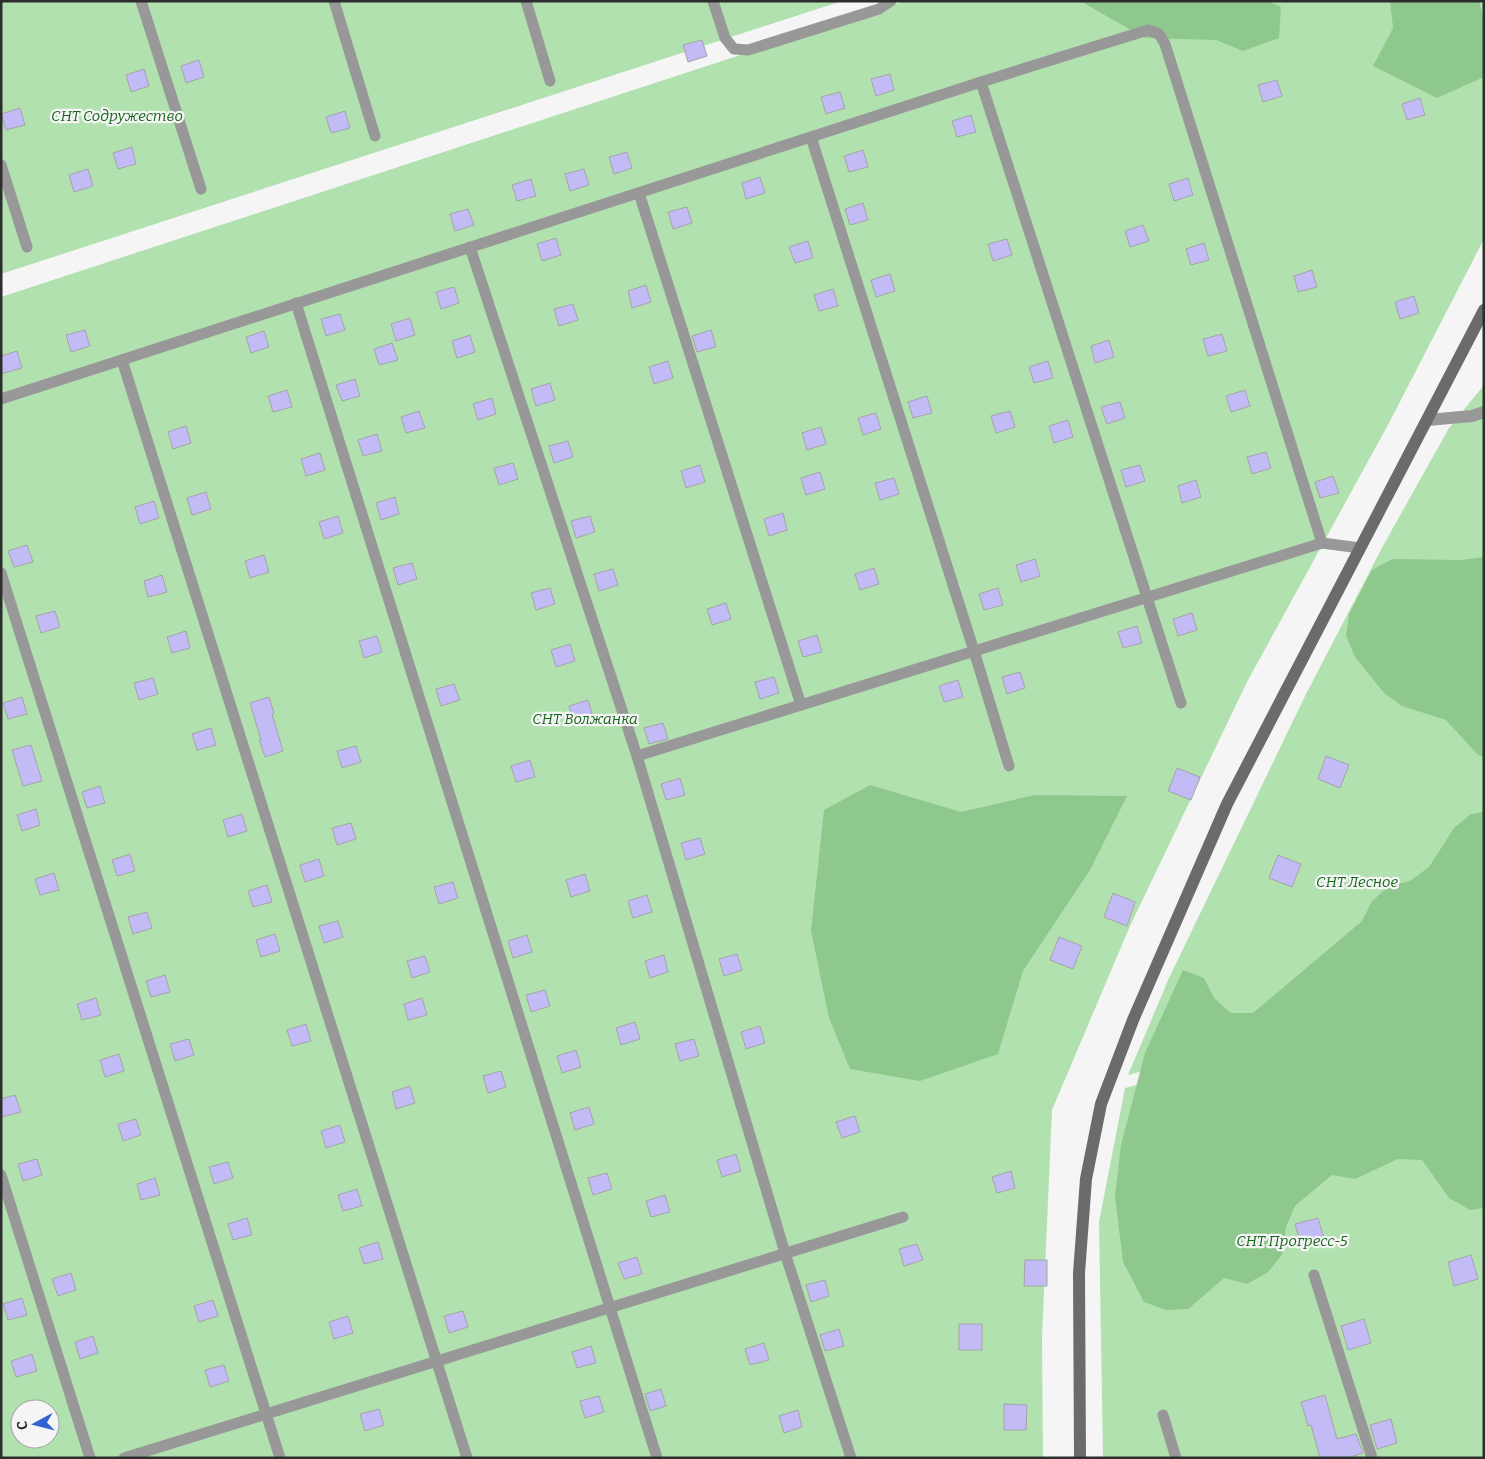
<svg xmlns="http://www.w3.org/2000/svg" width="1485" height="1459" viewBox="0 0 1485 1459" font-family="Bitter,serif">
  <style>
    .green { fill: #b2e1b0; fill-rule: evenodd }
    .forest { fill: #8fc88c }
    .building { fill: #c2bbf6; stroke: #a4a4a5 }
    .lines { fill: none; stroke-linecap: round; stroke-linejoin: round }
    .lane { stroke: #989898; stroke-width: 11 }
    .street { stroke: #989898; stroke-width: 12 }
    .secondary { stroke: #6c6b6b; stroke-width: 12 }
    .labels { text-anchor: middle; stroke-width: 4.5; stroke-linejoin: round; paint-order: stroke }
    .park-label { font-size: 15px; font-style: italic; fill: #17671b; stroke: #f5f5f6 }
  </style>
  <rect width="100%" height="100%" fill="#f5f5f6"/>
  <g class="green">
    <polygon points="1,1 842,1 1,274"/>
    <path d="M905 1H1484V239L1389 423 1247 682 1130 926 1052 1110 1042 1338 1043 1458H1V297ZM20 1409H50V1439H20Z"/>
    <polygon points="1484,385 1484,981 1128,1075 1169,978 1305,696 1384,544 1449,428"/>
    <polygon points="1484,989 1484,1458 1103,1458 1099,1222 1125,1088"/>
  </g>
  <g class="forest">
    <polygon points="1080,1 1267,1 1281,7 1279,38 1243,51 1216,40 1145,38"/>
    <polygon points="1390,1 1479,1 1484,20 1484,77 1437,98 1373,66 1393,28"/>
    <polygon points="1484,557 1484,758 1477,754 1446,720 1402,706 1384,693 1355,657 1346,636 1349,614 1372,570 1392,559 1461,560"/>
    <polygon points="870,785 961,812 1035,795 1127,796 1090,870 1023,971 998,1054 920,1081 850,1069 829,1018 811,931 824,810"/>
    <polygon points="1484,812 1484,1208 1470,1210 1449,1198 1422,1160 1398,1159 1355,1179 1332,1175 1295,1206 1286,1227 1282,1255 1268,1272 1247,1284 1224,1278 1188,1309 1166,1310 1144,1302 1123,1262 1115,1196 1121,1145 1145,1053 1183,970 1204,978 1214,998 1231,1013 1253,1013 1362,921 1372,901 1389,886 1410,881 1429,867 1454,828 1471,814"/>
  </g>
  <g class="building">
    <polygon points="702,40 707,56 688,62 683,45"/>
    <polygon points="199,60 204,77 186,83 181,66"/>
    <polygon points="144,69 149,86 131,92 126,75"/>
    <polygon points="890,74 894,90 876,96 871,79"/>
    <polygon points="1277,80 1282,96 1263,102 1258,85"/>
    <polygon points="840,92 845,108 826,114 821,97"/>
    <polygon points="1420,98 1425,115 1407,120 1402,104"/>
    <polygon points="20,108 25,125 6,130 1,114"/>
    <polygon points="345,111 350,128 331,133 326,117"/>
    <polygon points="971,115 976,132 957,137 952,121"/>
    <polygon points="132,147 136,164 118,169 113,153"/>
    <polygon points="863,150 868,167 849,172 844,156"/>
    <polygon points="627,152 632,168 614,174 609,157"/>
    <polygon points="88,169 93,186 74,192 69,175"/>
    <polygon points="584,169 589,185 570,191 565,174"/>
    <polygon points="760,177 765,193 746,199 742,183"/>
    <polygon points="1188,178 1193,195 1174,201 1169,184"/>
    <polygon points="531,179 536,196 517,201 512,185"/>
    <polygon points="863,203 868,220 850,225 845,209"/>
    <polygon points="687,207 692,223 673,229 668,212"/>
    <polygon points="468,209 474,225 455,231 450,214"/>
    <polygon points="1143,225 1149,241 1130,247 1125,231"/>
    <polygon points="556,238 561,255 542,261 537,244"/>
    <polygon points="1007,239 1012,255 993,261 988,244"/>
    <polygon points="808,241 813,258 795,263 789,247"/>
    <polygon points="1204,243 1209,260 1191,265 1186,249"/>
    <polygon points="1312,270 1317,287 1298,292 1294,276"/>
    <polygon points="890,274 895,291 876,297 871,280"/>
    <polygon points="646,285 651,302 632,308 628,291"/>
    <polygon points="454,287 459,303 441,309 436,292"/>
    <polygon points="833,289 838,306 819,311 814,295"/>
    <polygon points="1414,296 1419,313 1400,319 1395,302"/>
    <polygon points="573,304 578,320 559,326 554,309"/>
    <polygon points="340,314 345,330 326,336 321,319"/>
    <polygon points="410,318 415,335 396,341 391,324"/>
    <polygon points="85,330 90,346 71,352 66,335"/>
    <polygon points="711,330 716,347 697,352 692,336"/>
    <polygon points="264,331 269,347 251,353 246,337"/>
    <polygon points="1222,334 1227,351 1208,356 1203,339"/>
    <polygon points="470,335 475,352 457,358 452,341"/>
    <polygon points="1109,340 1114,357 1095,363 1091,346"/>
    <polygon points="392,343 398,360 379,365 374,349"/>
    <polygon points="17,351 22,368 1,374 1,356"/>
    <polygon points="668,361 673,378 654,384 649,367"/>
    <polygon points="1048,361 1053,378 1034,383 1029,367"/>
    <polygon points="355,379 360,396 342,401 336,385"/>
    <polygon points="550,383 555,400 536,406 531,389"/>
    <polygon points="287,390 292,407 273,412 268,396"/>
    <polygon points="1245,390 1250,406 1231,412 1226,396"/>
    <polygon points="927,396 932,413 913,418 908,402"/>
    <polygon points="492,398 496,414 478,420 473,404"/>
    <polygon points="1120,402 1125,418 1107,424 1101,407"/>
    <polygon points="419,411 425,428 406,433 401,417"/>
    <polygon points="1010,411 1015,427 996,433 991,416"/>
    <polygon points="876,413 881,429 863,435 858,418"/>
    <polygon points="1068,420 1073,437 1054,443 1049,426"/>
    <polygon points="186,426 191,443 173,449 168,432"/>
    <polygon points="821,427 826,444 807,450 802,433"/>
    <polygon points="377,434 382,451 363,456 358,440"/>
    <polygon points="568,441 573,457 554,463 549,446"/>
    <polygon points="1266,452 1271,468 1252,474 1247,457"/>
    <polygon points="320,453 325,470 306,476 301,459"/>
    <polygon points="513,463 518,479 499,485 494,468"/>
    <polygon points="700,465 705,482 686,488 681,471"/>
    <polygon points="1140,465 1145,481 1126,487 1121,470"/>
    <polygon points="820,472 825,489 806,495 801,478"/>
    <polygon points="1333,476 1339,493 1320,498 1315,482"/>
    <polygon points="894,478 899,494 880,500 875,483"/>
    <polygon points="1196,480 1201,497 1182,503 1178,486"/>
    <polygon points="206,492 211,509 192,515 187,498"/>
    <polygon points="395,497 399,514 381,520 376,503"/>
    <polygon points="154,501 159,518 140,524 135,507"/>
    <polygon points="783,513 787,530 769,536 764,519"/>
    <polygon points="338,516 343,533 324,539 319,522"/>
    <polygon points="590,516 595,532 576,538 571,521"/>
    <polygon points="27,545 33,562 14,567 8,551"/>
    <polygon points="264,555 269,572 250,578 245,561"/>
    <polygon points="1035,559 1040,576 1021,582 1016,565"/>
    <polygon points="412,563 417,579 398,585 393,568"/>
    <polygon points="874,568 879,584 860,590 855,574"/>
    <polygon points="613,569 618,585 599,591 594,574"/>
    <polygon points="162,575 167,592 148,597 144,581"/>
    <polygon points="550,588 555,604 536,610 531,593"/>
    <polygon points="998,588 1003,605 984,610 979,594"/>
    <polygon points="726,603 731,619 712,625 707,609"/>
    <polygon points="55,611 60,627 41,633 36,616"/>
    <polygon points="1192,613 1197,630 1178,636 1173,619"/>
    <polygon points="1137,626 1142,643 1123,648 1118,632"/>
    <polygon points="186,631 190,648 172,653 167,637"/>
    <polygon points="817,635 822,652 803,657 798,641"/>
    <polygon points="377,636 382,652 364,658 359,641"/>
    <polygon points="570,644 575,661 556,667 551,650"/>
    <polygon points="1020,672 1025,688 1007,694 1002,677"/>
    <polygon points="774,677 779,693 760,699 755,682"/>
    <polygon points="153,678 158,694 139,700 134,683"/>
    <polygon points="958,680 963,697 944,702 939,686"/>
    <polygon points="454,684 460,700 441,706 436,689"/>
    <polygon points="22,697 27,714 8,719 3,703"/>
    <polygon points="269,697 274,713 272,714 283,751 265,757 259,740 261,740 250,703"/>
    <polygon points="588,700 593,717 574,723 569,706"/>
    <polygon points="663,723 668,739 649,744 644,728"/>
    <polygon points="211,728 216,745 197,750 192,734"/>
    <polygon points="31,745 42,781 23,786 12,750"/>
    <polygon points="356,746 361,762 342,768 337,751"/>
    <polygon points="1326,756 1349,765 1340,788 1318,779"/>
    <polygon points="530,760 535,777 516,782 511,766"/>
    <polygon points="1177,768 1200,777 1191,800 1168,791"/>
    <polygon points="680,778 685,795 666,800 661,784"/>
    <polygon points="100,786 105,803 87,808 82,792"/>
    <polygon points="36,809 40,825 22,831 17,815"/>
    <polygon points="242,814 247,831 228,837 223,820"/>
    <polygon points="351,823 356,839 337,845 332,828"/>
    <polygon points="700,838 705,854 686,860 681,843"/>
    <polygon points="130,854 135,871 117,876 112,860"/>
    <polygon points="1278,855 1301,864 1292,887 1269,878"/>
    <polygon points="319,859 324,876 305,882 300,865"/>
    <polygon points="54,873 59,890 40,895 35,879"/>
    <polygon points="585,874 590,891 571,897 566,880"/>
    <polygon points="453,882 458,898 439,904 434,887"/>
    <polygon points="267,885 272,902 253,907 248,891"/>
    <polygon points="1113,893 1135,902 1127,926 1104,917"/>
    <polygon points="647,895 652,912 633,918 628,901"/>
    <polygon points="147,912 152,928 133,934 128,917"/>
    <polygon points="338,921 343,937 324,943 319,926"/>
    <polygon points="275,934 280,951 261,957 256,940"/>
    <polygon points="527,935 532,952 513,958 508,941"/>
    <polygon points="1059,937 1082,946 1073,969 1050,960"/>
    <polygon points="737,954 742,970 724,976 719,959"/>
    <polygon points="664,955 668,972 650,978 645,961"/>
    <polygon points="425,956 430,972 412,978 407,961"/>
    <polygon points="165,975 170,992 151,997 146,981"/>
    <polygon points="545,990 550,1006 531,1012 526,995"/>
    <polygon points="96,998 101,1015 82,1020 77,1004"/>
    <polygon points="422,998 427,1015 408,1020 404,1004"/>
    <polygon points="635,1022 640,1039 621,1045 616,1028"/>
    <polygon points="306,1024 311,1041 292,1046 287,1030"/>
    <polygon points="760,1026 765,1043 746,1049 741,1032"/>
    <polygon points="189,1039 194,1055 175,1061 170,1044"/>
    <polygon points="694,1039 699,1056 680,1061 675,1044"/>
    <polygon points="576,1050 581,1067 562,1073 557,1056"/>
    <polygon points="119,1054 124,1071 105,1077 100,1060"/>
    <polygon points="501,1071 506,1087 488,1093 483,1076"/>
    <polygon points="410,1086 415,1103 396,1109 392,1092"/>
    <polygon points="15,1095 21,1112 1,1117 1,1099"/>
    <polygon points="589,1107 594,1124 575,1130 570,1113"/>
    <polygon points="855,1116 860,1132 842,1138 836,1122"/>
    <polygon points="136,1119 141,1135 123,1141 118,1124"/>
    <polygon points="340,1125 345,1142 326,1148 321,1131"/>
    <polygon points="736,1154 741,1171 722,1177 717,1160"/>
    <polygon points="37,1159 42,1175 23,1181 18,1164"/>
    <polygon points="228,1162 233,1178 214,1184 209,1167"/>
    <polygon points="1011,1171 1015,1188 997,1193 992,1177"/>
    <polygon points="607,1173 612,1189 593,1195 588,1178"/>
    <polygon points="155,1178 160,1195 141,1200 137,1184"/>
    <polygon points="357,1189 362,1206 343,1211 338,1195"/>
    <polygon points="665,1195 670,1212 651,1217 646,1201"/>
    <polygon points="247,1218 252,1235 233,1240 228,1224"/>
    <polygon points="1318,1218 1325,1242 1302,1248 1295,1224"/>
    <polygon points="378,1242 383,1259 364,1264 359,1248"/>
    <polygon points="917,1244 923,1260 904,1266 899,1249"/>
    <polygon points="1471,1255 1478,1279 1454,1286 1448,1262"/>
    <polygon points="637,1257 642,1274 624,1279 618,1263"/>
    <polygon points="1025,1260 1047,1260 1047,1286 1024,1286"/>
    <polygon points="71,1273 76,1290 58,1296 52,1279"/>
    <polygon points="825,1280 829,1296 811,1302 806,1285"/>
    <polygon points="22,1298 27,1315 8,1320 3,1304"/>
    <polygon points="213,1300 218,1316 199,1322 194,1306"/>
    <polygon points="463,1311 468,1327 449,1333 444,1316"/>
    <polygon points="348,1316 353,1333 334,1339 329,1322"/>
    <polygon points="1364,1319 1371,1343 1348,1350 1341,1326"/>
    <rect x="959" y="1324" width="23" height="26"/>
    <polygon points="839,1329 844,1346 825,1351 820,1335"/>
    <polygon points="93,1336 98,1353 80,1359 75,1342"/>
    <polygon points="764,1343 769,1360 750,1365 745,1349"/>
    <polygon points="591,1346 596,1363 577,1368 572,1352"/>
    <polygon points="32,1354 37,1371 16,1377 11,1361"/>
    <polygon points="224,1365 229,1381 210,1387 205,1370"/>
    <polygon points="661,1389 666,1406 650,1411 645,1394"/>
    <polygon points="1325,1395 1337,1439 1356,1434 1363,1453 1347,1458 1320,1458 1311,1425 1308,1426 1301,1402"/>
    <polygon points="599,1396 604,1412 585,1418 580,1401"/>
    <polygon points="1004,1404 1027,1405 1026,1430 1004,1430"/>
    <polygon points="379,1409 384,1425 365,1431 360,1414"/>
    <polygon points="798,1410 802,1427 784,1433 779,1416"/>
    <polygon points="1391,1419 1397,1443 1377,1449 1370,1425"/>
  </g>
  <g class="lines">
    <g class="lane">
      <polyline points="141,1 201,189"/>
      <polyline points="334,1 375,136"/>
      <polyline points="526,1 550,81"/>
      <polyline points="713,1 725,38 734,49 748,50 879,9 891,1"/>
      <polyline points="981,82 1181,703"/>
      <polyline points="811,137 974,651 1009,766"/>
      <polyline points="1,165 27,247"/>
      <polyline points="639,193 801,705"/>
      <polyline points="470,247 637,756 785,1253 851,1458"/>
      <polyline points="296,303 657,1458"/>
      <polyline points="122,360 467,1458"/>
      <polyline points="1,399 981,82 1148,30 1159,34 1165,44 1322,543"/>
      <polyline points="1,573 280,1458"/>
      <polyline points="637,756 1322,543 1360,548"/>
      <polyline points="1,1175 90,1458"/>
      <polyline points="1314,1275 1372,1458"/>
      <polyline points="1163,1415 1176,1458"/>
      <polyline points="124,1458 903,1217"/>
    </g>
    <polyline class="street" points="1428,420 1472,416 1484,412"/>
    <polyline class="secondary" points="1080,1458 1079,1273 1086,1179 1101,1104 1133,1020 1227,804 1484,310"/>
  </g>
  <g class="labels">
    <g class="park-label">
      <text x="117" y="121">СНТ Содружество</text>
      <text x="585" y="724">СНТ Волжанка</text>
      <text x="1357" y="887">СНТ Лесное</text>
      <text x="1292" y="1246">СНТ Прогресс-5</text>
    </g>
  </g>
  <rect width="1485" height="1459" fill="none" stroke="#2d2d2d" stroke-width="5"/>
  <g transform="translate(35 1424) rotate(263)"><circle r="24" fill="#f5f5f6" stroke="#a5a5a6"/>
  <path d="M0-4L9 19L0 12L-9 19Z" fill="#3263d2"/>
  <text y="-8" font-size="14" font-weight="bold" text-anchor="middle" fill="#2d2d2d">С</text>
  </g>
</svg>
